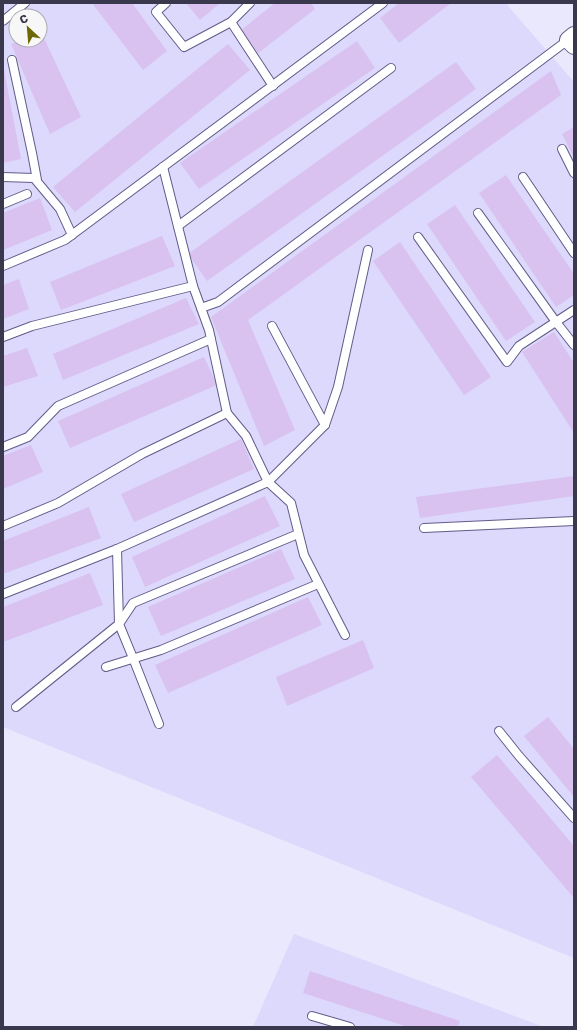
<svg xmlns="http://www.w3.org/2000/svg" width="577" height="1030" viewBox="0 0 577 1030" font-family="Rubik,sans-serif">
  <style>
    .built { fill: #dcd9fc; fill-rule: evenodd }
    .building { fill: #d9c1f0 }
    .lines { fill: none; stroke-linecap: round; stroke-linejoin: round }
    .lane-casing { stroke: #605c88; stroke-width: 10 }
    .street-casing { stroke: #605c88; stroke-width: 18 }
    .lane { stroke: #fff; stroke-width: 8 }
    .street { stroke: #fff; stroke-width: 16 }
  </style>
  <rect width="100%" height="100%" fill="#e9e8fc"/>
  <g class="built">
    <path d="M3 3H508V6L574 82V958L3 727ZM16 16H40V40H16Z"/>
    <polygon points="294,934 544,1027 253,1027"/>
  </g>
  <g class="building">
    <polygon points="92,3 132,3 167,51 143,70"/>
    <polygon points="186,3 220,3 200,20"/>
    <polygon points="275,3 311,3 315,9 257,54 240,31"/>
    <polygon points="399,3 451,3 399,43 380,18"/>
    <polygon points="40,32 41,32 81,117 50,134 11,44 21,40 40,40"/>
    <polygon points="357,41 375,68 199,189 180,163"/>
    <polygon points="228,44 250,70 75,212 53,187"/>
    <polygon points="456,62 476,89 207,281 188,254"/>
    <polygon points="4,70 21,159 3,163 3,71"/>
    <polygon points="551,71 561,95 248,320 295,430 264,446 211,317"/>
    <polygon points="574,127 574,158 562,134"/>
    <polygon points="506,175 574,274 574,295 556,307 479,193"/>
    <polygon points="40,198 52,230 3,250 3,213"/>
    <polygon points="455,205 535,322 506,341 427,224"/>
    <polygon points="162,236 175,266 61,310 50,282"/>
    <polygon points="400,242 491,377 464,395 373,261"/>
    <polygon points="19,279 29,309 3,319 3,285"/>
    <polygon points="186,298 199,324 63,380 53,354"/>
    <polygon points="554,332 574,363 574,433 522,352"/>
    <polygon points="27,348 38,376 3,387 3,356"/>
    <polygon points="204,357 217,385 70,448 58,421"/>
    <polygon points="241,439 254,469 134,522 121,494"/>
    <polygon points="31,445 43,472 3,489 3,456"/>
    <polygon points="574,476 574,496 420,518 416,497"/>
    <polygon points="265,496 280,526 145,587 132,557"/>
    <polygon points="89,507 101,538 3,574 3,541"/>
    <polygon points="281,549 295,579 161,636 148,607"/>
    <polygon points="90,573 103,605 3,642 3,607"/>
    <polygon points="308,597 322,625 168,693 155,665"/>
    <polygon points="363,640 374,668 287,706 276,677"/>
    <polygon points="548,717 574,749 574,797 524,736"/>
    <polygon points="497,755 574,846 574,898 471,777"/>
    <polygon points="310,971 460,1021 458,1027 408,1027 303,993"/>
  </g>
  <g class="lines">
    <defs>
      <g id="lane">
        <polyline points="166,3 156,12 184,47 231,22 250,3"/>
        <polyline points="3,21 25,3"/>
        <polyline points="231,22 273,86"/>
        <polyline points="12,60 32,153 37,180"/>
        <polyline points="562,149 574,173"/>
        <polyline points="163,167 193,286 209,330 227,413 246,436 268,482 291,503 304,555 345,635"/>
        <polyline points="3,177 34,178 60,209 72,235"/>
        <polyline points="523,177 574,253"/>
        <polyline points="3,204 27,194"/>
        <polyline points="478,213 556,322 574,345"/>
        <polyline points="178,226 391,68"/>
        <polyline points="418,237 507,362 519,346 574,310"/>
        <polyline points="3,266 65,240 383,3"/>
        <polyline points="201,308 218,302 568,40"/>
        <polyline points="272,326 325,425"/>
        <polyline points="3,337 32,326 193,286"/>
        <polyline points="3,447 28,437 58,406 211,339"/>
        <polyline points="3,526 58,503 142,454 227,413"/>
        <polyline points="424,528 574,521"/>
        <polyline points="3,594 117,549 268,482 325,425 338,387 368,250"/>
        <polyline points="106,667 161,650 318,584"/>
        <polyline points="16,707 119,624 117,549"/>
        <polyline points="159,724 133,658 119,624 133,603 298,534"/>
        <polyline points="499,731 519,756 574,818"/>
        <polyline points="312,1016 350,1027"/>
      </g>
      <polyline id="street" points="574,35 568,40 574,46"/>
    </defs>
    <use href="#lane" class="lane-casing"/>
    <use href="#street" class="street-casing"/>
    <use href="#lane" class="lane"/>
    <use href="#street" class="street"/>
  </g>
  <rect width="577" height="1030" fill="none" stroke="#39384c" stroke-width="8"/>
  <g transform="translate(28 28) rotate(334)"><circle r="19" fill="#f7f7f7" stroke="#ababb3"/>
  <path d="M0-3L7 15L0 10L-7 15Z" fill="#6b6903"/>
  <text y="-6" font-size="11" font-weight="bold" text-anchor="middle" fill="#39384c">С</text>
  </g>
</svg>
